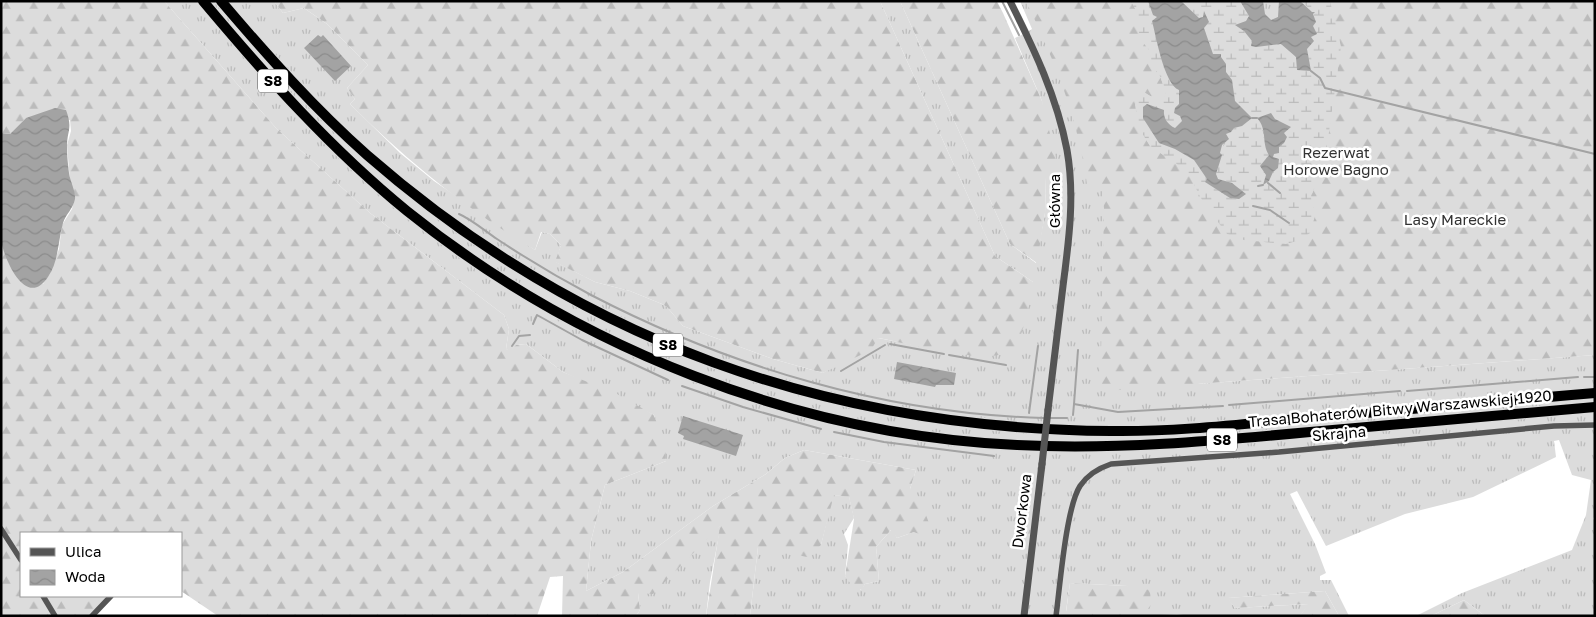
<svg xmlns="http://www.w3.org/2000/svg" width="1596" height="617" viewBox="0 0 1596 617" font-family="'Golos Text',sans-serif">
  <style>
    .grass { fill: url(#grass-tufts) }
    .forest { fill: url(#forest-firs) }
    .wetland { fill: url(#wetland-marsh); fill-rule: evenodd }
    .water { fill: url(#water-waves) }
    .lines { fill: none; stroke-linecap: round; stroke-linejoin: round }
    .stream { stroke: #a3a3a3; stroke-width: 2 }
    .motorway-casing { stroke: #dbdbdb; stroke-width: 12 }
    .minor { stroke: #555; stroke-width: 5.5 }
    .tertiary { stroke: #555; stroke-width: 7 }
    .motorway { stroke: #000; stroke-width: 10 }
    .tertiary-bridge { stroke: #555; stroke-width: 7 }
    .labels { text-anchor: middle; stroke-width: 5; stroke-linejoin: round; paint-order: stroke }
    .shield { fill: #fff; stroke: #4c4c4c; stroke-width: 1 }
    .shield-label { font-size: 14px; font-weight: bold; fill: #000 }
    .park-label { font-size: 15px; fill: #333; stroke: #fff }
    .street-label { font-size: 15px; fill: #000; stroke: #fff }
  </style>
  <defs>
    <pattern id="grass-tufts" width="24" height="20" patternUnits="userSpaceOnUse" patternTransform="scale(1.25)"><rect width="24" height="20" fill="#dcdcdc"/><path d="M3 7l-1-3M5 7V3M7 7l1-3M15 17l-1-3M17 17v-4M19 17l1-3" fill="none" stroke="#bbb"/></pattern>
    <pattern id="forest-firs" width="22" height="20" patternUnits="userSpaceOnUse" patternTransform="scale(1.25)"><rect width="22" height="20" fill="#dcdcdc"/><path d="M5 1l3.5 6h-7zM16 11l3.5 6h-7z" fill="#bbb"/></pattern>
    <pattern id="wetland-marsh" width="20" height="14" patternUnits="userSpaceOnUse" patternTransform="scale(1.25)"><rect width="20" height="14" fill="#dcdcdc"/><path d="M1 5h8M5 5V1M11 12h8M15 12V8" fill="none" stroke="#bbb"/></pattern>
    <pattern id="water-waves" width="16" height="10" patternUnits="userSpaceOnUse" patternTransform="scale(1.25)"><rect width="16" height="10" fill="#a3a3a3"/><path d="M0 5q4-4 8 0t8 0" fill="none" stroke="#8b8b8b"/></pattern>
  </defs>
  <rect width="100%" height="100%" fill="#fff"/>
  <g class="grass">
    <polygon points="164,1 274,1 283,13 304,8 327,24 368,65 347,88 355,99 350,104 400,153 434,181 535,250 542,232 550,234 561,245 556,262 595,282 630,291 662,304 667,307 683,326 773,359 823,373 878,338 962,354 1033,282 995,256 880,1 900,1 1010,244 1036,263 1045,213 1046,176 1042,101 1015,38 1028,32 1014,1 1029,31 1032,29 1020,1 1513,1 1198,384 1595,355 1595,515 1593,519 1595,520 1595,616 1485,616 1464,600 1431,616 1416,616 1462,593 1572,550 1586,515 1591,480 1572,475 1559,440 1554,441 1556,457 1473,497 1405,514 1326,546 1297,491 1290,494 1315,544 1326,573 1320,576 1320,580 1331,580 1349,616 1339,616 1325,591 1228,598 1235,608 1309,604 1300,616 1189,616 1177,614 1145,616 1127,586 1070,583 1066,611 1075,616 750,616 758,547 821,545 833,495 849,496 854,518 844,534 848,545 845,576 861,590 865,584 879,581 876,547 892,529 897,538 914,532 910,489 916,470 804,450 785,458 766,474 713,506 623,572 586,591 591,541 605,485 666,461 654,415 563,372 526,344 516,345 510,351 506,349 509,329 504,315 370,213 276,128"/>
    <polygon points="721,525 710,582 706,616 636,616 640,610 638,593"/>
  </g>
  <g class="forest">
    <polygon points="1,1 164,1 276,128 370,213 504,315 509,329 506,349 510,350 516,345 526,344 563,372 617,394 654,415 665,446 666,461 605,485 591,541 586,591 623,572 713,506 766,474 785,458 804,450 916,470 910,489 919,497 929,523 924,536 914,532 897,538 891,530 876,547 879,581 865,584 862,590 853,587 845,576 854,519 849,497 834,495 821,545 807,557 758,547 750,616 706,616 720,526 653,594 638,593 640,610 636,616 562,616 563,576 550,577 537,616 218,616 181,591 181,533 21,533 21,596 109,596 90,616 1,616 1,241 4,247 43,284 49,275 59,249 62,225 72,209 75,196 70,182 67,145 71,131 70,120 26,118 10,134 1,133"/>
    <path d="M274 1H880L995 256 1033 282C1031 297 1023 343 1011 351 987 366 907 343 878 338L871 350 823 373 773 359 683 326 667 307 662 304 630 291 595 282 555 262 561 245 550 234 541 232 535 250C466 209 406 160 350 104L355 99 347 88 368 65 327 24 304 8 283 13Z"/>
    <polygon points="900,1 997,1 1003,13 1042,101 1058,167 1046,177 1045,213 1037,263 1010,244"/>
    <path d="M1026 1H1131L1138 14 1137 24 1140 38 1149 50 1152 66 1160 76 1166 93 1163 101 1155 99 1142 91 1139 128 1150 146 1187 171 1203 202 1315 216 1311 196 1324 167 1341 47 1330 1H1595V355L1170 386 1107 391 1098 389 1101 356 1104 208 1102 191 1087 184C1077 114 1056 65 1026 1Z"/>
    <polygon points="1070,583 1127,586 1150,590 1151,605 1144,613 1145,616 1075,616 1066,612"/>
    <polygon points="1325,591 1339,616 1300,616 1308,604 1235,608 1227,598"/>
    <polygon points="1464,600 1485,616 1431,616"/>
  </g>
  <path class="wetland" d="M1131 1 1150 2 1148 6 1157 18 1152 21 1174 88 1179 90V104L1175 108 1182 121 1175 128 1167 122 1161 111 1144 110 1143 114C1146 121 1150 133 1156 138 1161 144 1166 145 1173 148 1187 153 1201 166 1207 179L1206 182 1230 198 1239 199 1245 194 1232 183 1218 179C1213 166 1222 148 1227 140L1226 134 1234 128 1242 126 1251 118 1235 101 1232 80 1226 72 1221 56 1213 54 1204 28 1209 22 1206 14 1199 18 1181 1H1240L1249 16 1246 21 1238 25C1252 41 1258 48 1281 44L1296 57 1297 68 1302 72 1309 69C1307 56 1307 42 1316 33L1313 27 1314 12 1300 1H1330L1341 47 1324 167 1311 196 1315 216 1310 233 1300 240 1286 244 1244 240 1227 234 1203 202 1187 171 1150 146 1139 128 1135 105 1137 95 1142 91 1155 99 1163 101 1166 93 1160 76 1152 66 1149 50 1140 38 1137 24 1138 14ZM1268 115 1274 116 1275 119 1291 127 1284 133 1286 137 1274 153 1275 170C1271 174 1268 179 1264 184L1266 175 1262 163 1269 155C1262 142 1266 131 1257 118Z"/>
  <g class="water">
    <path d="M1148 1H1181L1199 18 1203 17 1204 11 1209 22 1204 28 1213 54H1221V57L1226 64V72L1232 80 1235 101 1252 118 1242 126 1234 128 1231 132 1226 134 1229 139 1222 145 1220 153 1222 155 1216 174 1218 179 1232 183 1246 194 1239 199 1230 198 1205 182 1207 179 1194 160 1175 149 1159 143 1143 118V107L1147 104 1164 110C1163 118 1168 125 1175 128L1182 121 1180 116 1174 113 1175 108 1179 104V90C1164 84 1156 36 1152 21L1157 17 1153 15Z"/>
    <polygon points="1240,1 1263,1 1265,14 1271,20 1278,17 1279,1 1300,1 1312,12 1315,12 1313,14 1316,22 1313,26 1317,34 1311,37 1314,41 1307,49 1311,71 1297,70 1296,57 1281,44 1256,47 1251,46 1252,41 1244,31 1235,25 1246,21 1249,16"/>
    <polygon points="318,35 321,37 323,35 351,66 335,81 304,48"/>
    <path d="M55 108 66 110C73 129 67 130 67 147 67 156 68 165 69 173 70 181 76 192 75 199 73 209 66 214 63 223 58 240 59 261 48 277 26 310 4 259 1 240 0 231 1 220 1 210 1 184 1 159 1 133L10 134 26 118Z"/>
    <path d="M1271 113 1275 119 1291 127 1284 133 1287 137 1284 143 1279 147V153L1274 154 1273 157 1279 159 1278 168 1273 172 1269 181 1263 185 1266 175 1260 166 1269 155C1261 143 1268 130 1257 118Z"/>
    <polygon points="897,362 956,373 954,385 936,385 935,387 894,379"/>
    <polygon points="683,416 743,435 736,456 683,439 684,436 678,433"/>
  </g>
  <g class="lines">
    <g class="stream">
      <polyline points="1002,1 1019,35"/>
      <polyline points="1311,71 1320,78 1325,88 1595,154"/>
      <polyline points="1252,118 1257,118"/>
      <polyline points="1268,183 1280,193"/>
      <polyline points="1258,186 1263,185"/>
      <polyline points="1253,206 1270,210 1289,223"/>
      <path d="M459 214C471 219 485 231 497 239 527 259 559 278 591 295 730 367 887 414 1044 418"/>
      <polyline points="533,324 537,315 582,340 668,380"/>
      <polyline points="890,344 944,354"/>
      <polyline points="512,346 519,336 530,335"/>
      <polyline points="949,355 1006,365"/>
      <polyline points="841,371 885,345"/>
      <polyline points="1584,377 1595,377"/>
      <polyline points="682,386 743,407 821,429"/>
      <polyline points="1407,391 1578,377"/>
      <polyline points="1074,404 1078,350"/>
      <polyline points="1229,405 1400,391"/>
      <polyline points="1029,413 1038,346"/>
      <polyline points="1073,415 1074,404 1118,412 1223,406"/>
      <polyline points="1049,418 1067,418"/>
      <polyline points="834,432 884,442 994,456"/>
    </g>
    <defs>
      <g id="motorway">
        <path d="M203 1C266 76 331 149 407 211 578 349 798 435 1017 445 1115 450 1213 441 1310 432 1405 423 1500 415 1595 407"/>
        <path d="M221 1C267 55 314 108 367 155 581 342 829 429 1111 431 1176 432 1243 424 1308 418 1403 410 1499 401 1595 393"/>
      </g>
    </defs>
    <use href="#motorway" class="motorway-casing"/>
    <g class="minor">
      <polyline points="1,529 21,560"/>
      <polyline points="43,596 55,616"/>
      <polyline points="92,616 111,596"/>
      <path d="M1056 616C1060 586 1066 508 1080 486 1088 474 1099 468 1111 464L1279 452 1554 426 1595 425"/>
    </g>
    <g class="tertiary">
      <path d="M1010 1C1034 49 1057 97 1067 150 1075 195 1069 240 1063 286 1058 327 1053 369 1048 410"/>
      <polyline points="1024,616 1042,464"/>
    </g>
    <use href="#motorway" class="motorway"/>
    <polyline class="tertiary-bridge" points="1042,464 1048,410"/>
  </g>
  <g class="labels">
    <g class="shield">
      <rect x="258" y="69.5" width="30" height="23" rx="4"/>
      <rect x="653" y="333.5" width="30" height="23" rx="4"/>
      <rect x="1207" y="428.5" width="30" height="23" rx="4"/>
    </g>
    <g class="shield-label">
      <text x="273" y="86">S8</text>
      <text x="668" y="350">S8</text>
      <text x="1222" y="445">S8</text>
    </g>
    <g class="park-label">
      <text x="1336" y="158">Rezerwat<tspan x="1336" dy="17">Horowe Bagno</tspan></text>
      <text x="1455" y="225">Lasy Mareckie</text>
    </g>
    <g class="street-label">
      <text transform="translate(1055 201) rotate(-90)" y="5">Główna</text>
      <text transform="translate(1400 409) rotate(-5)" y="5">Trasa Bohaterów Bitwy Warszawskiej 1920</text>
      <text transform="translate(1339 434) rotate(-5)" y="5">Skrajna</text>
      <text transform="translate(1022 511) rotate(-83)" y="5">Dworkowa</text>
    </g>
  </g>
  <rect width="1596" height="617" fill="none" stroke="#000000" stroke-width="5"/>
  <rect x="20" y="532" width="162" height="65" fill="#ffffff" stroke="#999999"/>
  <rect x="30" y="548" width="25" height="8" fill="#555555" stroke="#999999"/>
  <text x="65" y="557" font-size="15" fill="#000000">Ulica</text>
  <rect x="30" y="570" width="25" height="15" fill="url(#water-waves)" stroke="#999999"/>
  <text x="65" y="582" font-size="15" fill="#000000">Woda</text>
</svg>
